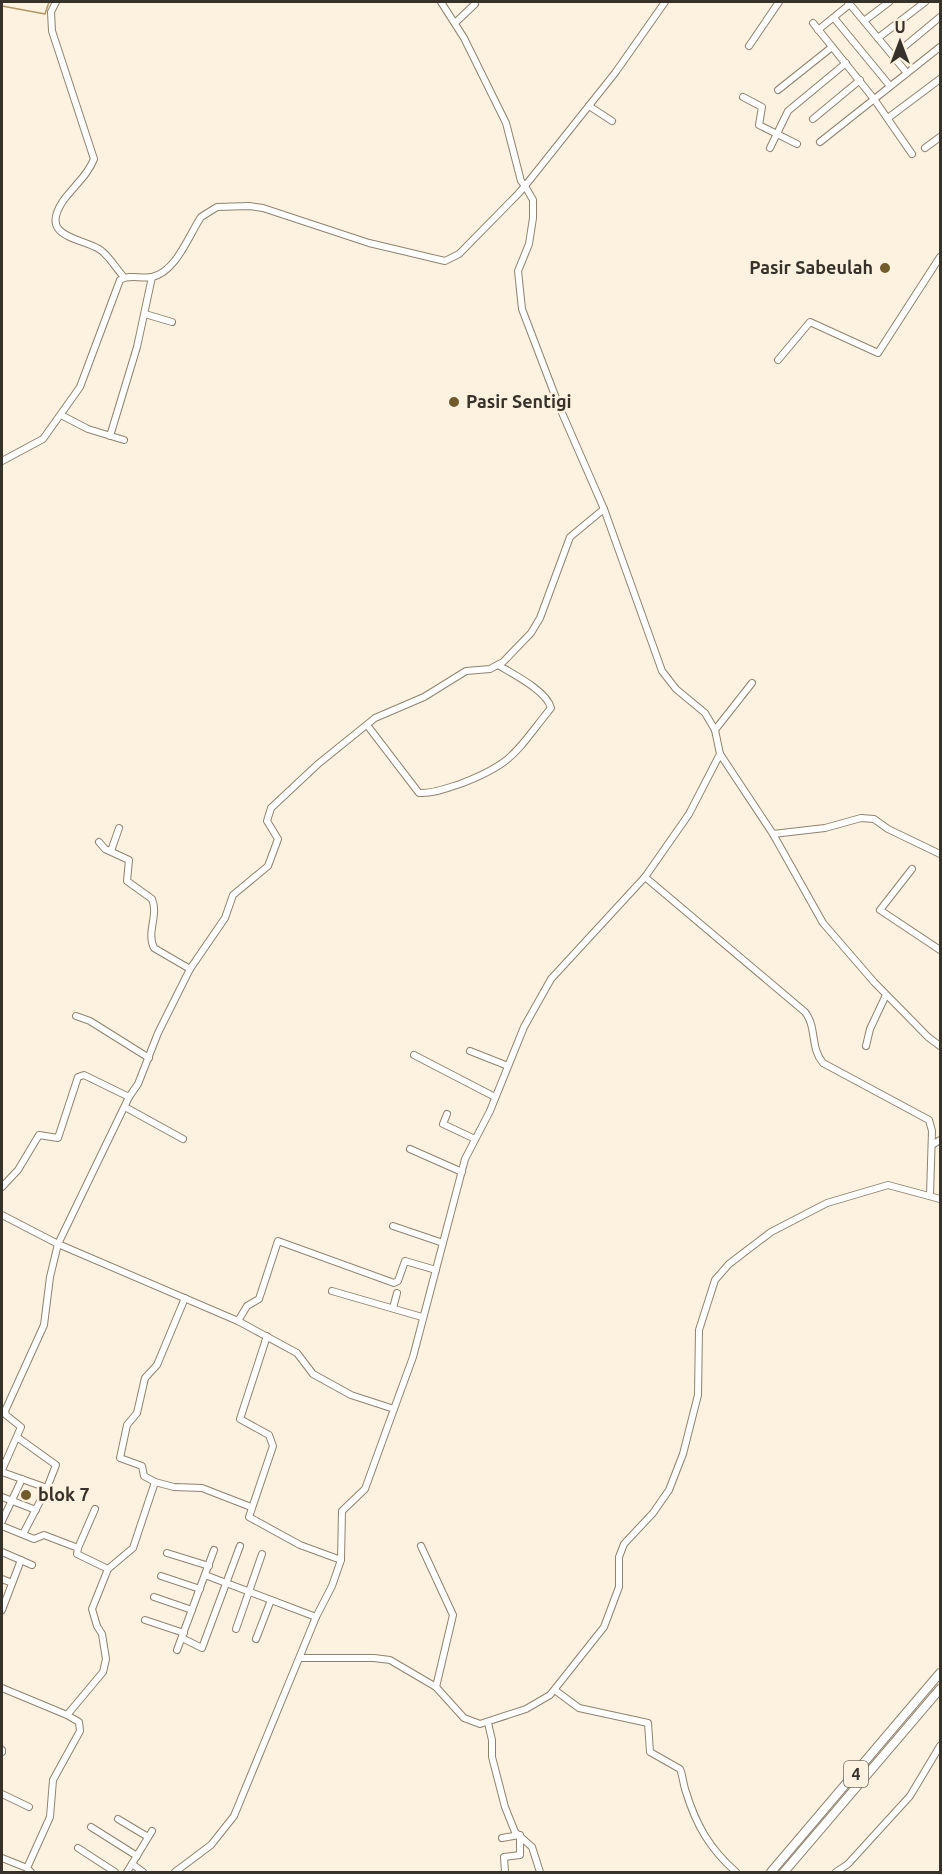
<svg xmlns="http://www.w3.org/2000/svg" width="942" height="1874" viewBox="0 0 942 1874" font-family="Ubuntu,sans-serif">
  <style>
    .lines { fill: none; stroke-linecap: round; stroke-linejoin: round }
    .stream { stroke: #b39763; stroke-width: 1.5 }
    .minor-casing { stroke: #8f836e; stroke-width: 8 }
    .highway-casing { stroke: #8f836e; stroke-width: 10 }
    .minor { stroke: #fff; stroke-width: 6 }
    .highway { stroke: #fff; stroke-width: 8 }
    .poi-dot { fill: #735a2b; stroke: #fdf2e0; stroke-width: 2 }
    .labels { text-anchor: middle; stroke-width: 5; stroke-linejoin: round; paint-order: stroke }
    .shield { fill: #fdf2e0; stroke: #726c60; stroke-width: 1.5 }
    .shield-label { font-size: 16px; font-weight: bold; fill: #373229 }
    .poi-label { font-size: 18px; font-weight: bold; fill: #373229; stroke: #fdf2e0; text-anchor: start }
  </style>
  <rect width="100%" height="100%" fill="#fdf2e0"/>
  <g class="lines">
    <polyline class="stream" points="2,6 45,14 49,2"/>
    <defs>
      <g id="minor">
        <path d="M56 2 51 12 52 31 94 159C88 175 73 187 63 201 39 237 78 237 99 249 109 255 116 269 124 277"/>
        <polyline points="665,2 615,73 525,186 533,200 533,218 529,244 518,271 522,309 559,406 604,509 662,671 676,689 705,713 715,730 720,754 773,834 823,923 874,982 928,1037 940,1046"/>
        <polyline points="848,2 907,73"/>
        <polyline points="834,18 890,86"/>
        <polyline points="864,21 889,2"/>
        <polyline points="455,23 475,4"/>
        <polyline points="813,23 874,99 912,154"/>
        <polyline points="818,30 850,4"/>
        <polyline points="878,38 925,2"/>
        <polyline points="749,46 779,2"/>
        <polyline points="893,56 940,17"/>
        <polyline points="778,90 832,47"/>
        <polyline points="743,97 762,107 759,125 797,144"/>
        <polyline points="589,106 612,121"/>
        <polyline points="888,118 940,79"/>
        <polyline points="813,119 860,80"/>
        <polyline points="820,142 940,47"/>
        <polyline points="770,148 788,111 846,63"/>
        <polyline points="925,148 940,137"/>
        <polyline points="145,314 172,322"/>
        <polyline points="778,360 810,322 878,353 940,257"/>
        <polyline points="61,415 88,429 124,440"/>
        <polyline points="110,436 137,347 152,277"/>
        <path d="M2 461 43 439 80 387 120 280C129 274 141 279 152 277 176 272 189 235 201 217L217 207 249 206 263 208 369 243 445 261 459 254 518 194 525 186 521 181 506 123 464 38 441 2"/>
        <path d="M367 725 419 793C433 794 447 788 460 784 515 763 516 751 551 708 547 691 513 674 498 665"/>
        <polyline points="715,730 752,683"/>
        <polyline points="773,834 825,828 861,818 874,819 888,829 940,854"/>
        <path d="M99 842 105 849 129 860 127 881 152 899C159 915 146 932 154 948L190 969"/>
        <polyline points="111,851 119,828"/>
        <polyline points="912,869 880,910 940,950"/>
        <path d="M645 877 805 1012C817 1027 810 1048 823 1063L929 1120 932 1131 930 1195"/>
        <polyline points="76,1016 90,1021 149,1058"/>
        <polyline points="866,1046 870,1029 886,995"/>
        <polyline points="470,1051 508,1066"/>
        <polyline points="414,1055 495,1097"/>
        <polyline points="125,1107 183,1139"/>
        <polyline points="447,1114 443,1124 475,1139"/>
        <polyline points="932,1145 940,1140"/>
        <polyline points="410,1149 462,1172"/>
        <polyline points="2,1187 18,1170 39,1135 58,1138 78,1077 84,1075 129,1097"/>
        <polyline points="2,1215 58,1244 50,1277 44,1325 5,1411 6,1415 21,1427 2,1470"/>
        <polyline points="393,1226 443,1243"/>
        <polyline points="332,1291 422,1317"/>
        <polyline points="393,1308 397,1293"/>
        <polyline points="238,1321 247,1306 259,1299 278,1241 394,1283 398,1281 405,1261 436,1270"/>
        <polyline points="267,1336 240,1419 269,1435 273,1446 249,1517 300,1545 341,1560"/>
        <polyline points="394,1409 413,1357 465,1159 490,1111 524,1027 551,979 645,877 689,814 720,754"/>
        <polyline points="17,1437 56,1465 47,1488"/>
        <polyline points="2,1472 47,1488 23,1534"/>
        <polyline points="155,1482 174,1487 202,1488 251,1507"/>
        <polyline points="2,1497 36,1510"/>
        <polyline points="2,1521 22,1479"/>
        <polyline points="2,1526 34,1539 44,1535 78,1548 77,1554 108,1569"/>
        <polyline points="421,1546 453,1615 436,1687"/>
        <polyline points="78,1548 95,1509"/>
        <polyline points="2,1552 32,1565"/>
        <polyline points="167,1553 209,1566"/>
        <polyline points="205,1575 316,1617"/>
        <polyline points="161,1576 200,1589"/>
        <polyline points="2,1579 12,1583"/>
        <polyline points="154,1597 192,1610"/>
        <polyline points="2,1610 21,1560"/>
        <polyline points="145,1620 184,1633"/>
        <polyline points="236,1629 262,1554"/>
        <polyline points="182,1638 202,1648 240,1546"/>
        <polyline points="256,1639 271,1600"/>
        <polyline points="177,1650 214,1550"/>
        <polyline points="300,1658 374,1658 390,1660 436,1687 464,1718 480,1724 526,1709 550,1695 604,1627 619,1587 619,1557 624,1544 653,1513 669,1490 683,1454 698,1395 699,1330 715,1280 729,1264 771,1232 827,1203 888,1185 940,1199"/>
        <polyline points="2,1688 67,1715"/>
        <path d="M556 1691 579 1708 648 1723 650 1752 680 1769C683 1776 683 1784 686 1792 696 1825 710 1849 736 1872"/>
        <polyline points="488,1723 492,1740 492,1757 505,1807 515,1832 532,1847 540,1872"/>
        <polyline points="2,1750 2,1752"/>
        <polyline points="2,1794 29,1807"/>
        <polyline points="118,1819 148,1837"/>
        <polyline points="91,1827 137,1856"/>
        <polyline points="502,1838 519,1835"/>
        <polyline points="78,1848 115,1872"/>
        <polyline points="2,1858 27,1868 31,1872"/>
        <polyline points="132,1864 143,1872"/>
        <polyline points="27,1868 50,1817 53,1780 80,1731 79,1722 67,1715 103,1672 106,1659 102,1634 97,1626 92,1609 108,1569 133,1548 155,1482 144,1476 142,1466 120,1458 127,1425 137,1413 145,1378 157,1365 185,1298"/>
        <polyline points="127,1872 152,1831"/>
        <polyline points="175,1872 211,1845 234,1816 316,1617 332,1586 341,1560 342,1511 365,1489 394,1409 351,1395 313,1374 297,1353 238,1321 58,1244 129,1097 138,1084 158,1033 190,969 225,918 233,895 268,866 278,839 267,821 271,808 318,764 375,718 424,697 466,671 490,669 503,662 531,633 540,618 570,537 604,509"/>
        <polyline points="505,1872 504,1857 520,1855 520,1835"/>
        <polyline points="836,1872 848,1864 910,1796 940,1746"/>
      </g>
      <g id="highway">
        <polyline points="771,1872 940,1673"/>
        <polyline points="784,1872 940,1689"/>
      </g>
    </defs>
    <use href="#minor" class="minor-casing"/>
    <use href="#highway" class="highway-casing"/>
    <use href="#minor" class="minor"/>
    <use href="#highway" class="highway"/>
  </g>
  <g class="poi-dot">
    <circle cx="885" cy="268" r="6"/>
    <circle cx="454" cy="402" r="6"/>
    <circle cx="26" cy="1495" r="6"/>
  </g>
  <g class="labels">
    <rect class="shield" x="844" y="1761" width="24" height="26" rx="4.5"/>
    <g class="shield-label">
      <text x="856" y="1780">4</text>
    </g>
    <g class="poi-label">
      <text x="873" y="274" text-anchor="end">Pasir Sabeulah</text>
      <text x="466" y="408">Pasir Sentigi</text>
      <text x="38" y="1501">blok 7</text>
    </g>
  </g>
  <rect width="942" height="1874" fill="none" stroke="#373229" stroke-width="6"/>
  <g transform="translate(900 42)" stroke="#fdf2e0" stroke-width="4.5" paint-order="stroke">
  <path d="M0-4.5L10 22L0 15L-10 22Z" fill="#373229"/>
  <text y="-9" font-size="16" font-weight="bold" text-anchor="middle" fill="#373229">U</text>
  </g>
</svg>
